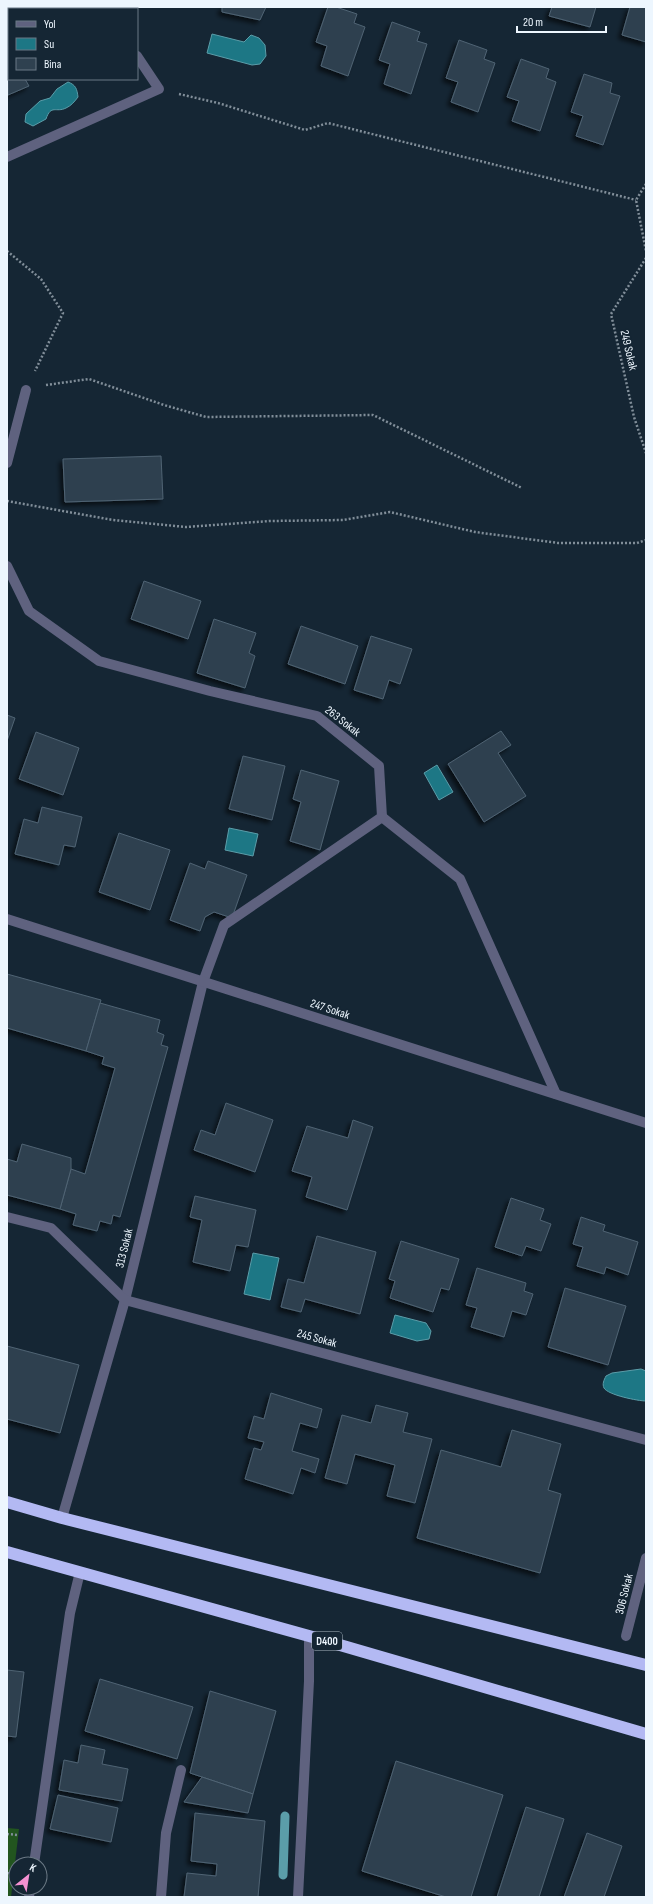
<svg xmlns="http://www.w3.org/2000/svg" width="653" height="1904" viewBox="0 0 653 1904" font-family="'Sofia Sans Condensed',sans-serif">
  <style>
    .green { fill: #22551f }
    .water { fill: #1d7785; stroke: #5b9da9 }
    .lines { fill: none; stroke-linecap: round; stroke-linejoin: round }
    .stream { stroke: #5b9da9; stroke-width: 9 }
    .building { fill: #2f4150; stroke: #4f6373; filter: url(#shadow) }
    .path { stroke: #818e99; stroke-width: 2.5; stroke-dasharray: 2 2; stroke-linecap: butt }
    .lane { stroke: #5f627f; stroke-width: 10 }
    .street { stroke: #5f627f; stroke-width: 10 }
    .highway { stroke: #b3b9f3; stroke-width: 12 }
    .labels { text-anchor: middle; stroke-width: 3; stroke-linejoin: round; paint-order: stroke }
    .shield { fill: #152634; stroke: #acb8c1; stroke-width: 1 }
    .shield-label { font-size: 11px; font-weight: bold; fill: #edf6fe }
    .street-label { font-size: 12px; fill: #edf6fe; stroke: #152634 }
  </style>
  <defs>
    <filter id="shadow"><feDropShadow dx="-3.5" dy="3.5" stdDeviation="2" flood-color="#0009"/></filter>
  </defs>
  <rect width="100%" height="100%" fill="#152634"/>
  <polygon class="green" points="7,1828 19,1829 11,1897 7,1897"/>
  <g class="water">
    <polygon points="212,34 244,42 251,35 259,38 265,45 266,56 260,64 252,65 207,53"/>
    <path d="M68 82C76 85 77 89 78 97 75 101 71 106 66 108 56 113 51 104 46 119L33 126 25 122 26 114 40 101 50 98 57 89Z"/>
    <polygon points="437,765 453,792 439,800 424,773"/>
    <polygon points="229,828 258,834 253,856 225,850"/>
    <polygon points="253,1253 279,1258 270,1300 244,1294"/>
    <polygon points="395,1315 426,1323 431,1331 429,1339 417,1341 390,1333"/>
    <path d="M641 1369 646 1371V1401C638 1401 608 1395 604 1388 602 1384 604 1380 606 1376L612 1373Z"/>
  </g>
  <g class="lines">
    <polyline class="stream" points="283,1875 285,1816"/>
  </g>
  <g class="building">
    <polygon points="222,7 266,7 260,20 222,12"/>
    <polygon points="328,7 336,7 357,14 354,23 365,27 348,76 321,66 327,46 316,42"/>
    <polygon points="552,7 596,7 590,27 549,16"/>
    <polygon points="630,7 646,7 646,42 622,35"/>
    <polygon points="7,19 9,24 9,79 25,79 29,86 8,95"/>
    <polygon points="392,22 420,32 417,41 427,44 411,94 384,84 390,64 379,60"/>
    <polygon points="459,40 487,50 484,59 495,63 478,112 451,102 458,82 446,78"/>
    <polygon points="521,59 549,69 546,78 556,82 540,131 512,121 519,101 507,97"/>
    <polygon points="584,74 612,83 610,93 620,96 603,145 576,136 583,116 571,112"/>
    <polygon points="161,456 163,499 65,502 63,459"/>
    <polygon points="144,581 201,601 188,639 131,619"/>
    <polygon points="214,619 256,633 249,653 255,656 245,688 197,673"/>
    <polygon points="301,626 358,646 345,684 288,664"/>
    <polygon points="371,636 412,649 400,684 389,680 383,699 354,690"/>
    <polygon points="7,715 15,718 7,741"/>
    <polygon points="501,731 511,745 498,753 526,796 484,822 448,764"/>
    <polygon points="36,732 79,748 63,795 19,779"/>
    <polygon points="243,756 285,766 272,820 229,809"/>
    <polygon points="301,770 339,781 320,850 290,841 301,802 293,799"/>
    <polygon points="42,807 82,817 75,847 64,845 59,865 15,854 24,819 38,823"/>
    <polygon points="119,833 170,850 150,910 99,892"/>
    <polygon points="208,861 247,875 232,918 214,912 205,917 200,931 170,920 190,863 205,869"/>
    <polygon points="7,974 101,1000 86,1051 7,1028"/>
    <polygon points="100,1003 160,1020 157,1032 164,1035 161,1045 168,1047 120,1217 113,1215 111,1224 100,1221 97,1231 73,1225 76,1214 60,1209 71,1169 85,1174 115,1068 102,1064 104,1057 86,1051"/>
    <polygon points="226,1103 273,1120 255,1172 194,1150 201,1130 215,1135"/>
    <polygon points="353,1120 373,1127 347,1210 306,1197 312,1177 292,1171 307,1126 348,1138"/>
    <polygon points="22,1144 71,1158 71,1169 60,1209 7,1195 7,1159 17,1162"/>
    <polygon points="195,1196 256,1210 248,1247 236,1245 230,1271 193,1262 202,1220 190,1217"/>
    <polygon points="511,1198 544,1209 540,1220 551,1224 541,1251 526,1246 522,1256 495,1247"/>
    <polygon points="581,1217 605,1225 603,1231 638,1242 628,1275 606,1267 604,1274 577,1266 583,1247 573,1244"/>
    <polygon points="317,1236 376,1252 360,1314 305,1299 301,1312 281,1307 288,1279 304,1283"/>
    <polygon points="401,1241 459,1259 449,1290 441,1288 433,1312 390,1298 395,1281 389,1279"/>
    <polygon points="477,1268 526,1283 524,1291 533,1294 526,1315 512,1311 504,1337 471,1327 477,1308 466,1305"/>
    <polygon points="565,1288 626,1306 608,1365 548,1347"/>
    <polygon points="7,1346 79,1365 60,1433 7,1419"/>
    <polygon points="271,1393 322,1409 317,1428 300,1423 292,1451 319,1459 315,1473 301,1468 293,1494 245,1479 254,1448 261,1450 264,1442 248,1438 254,1416 264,1419"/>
    <polygon points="376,1405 408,1413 403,1432 432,1439 415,1503 387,1496 395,1465 355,1454 347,1484 325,1478 342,1415 371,1423"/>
    <polygon points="512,1430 561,1444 548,1490 561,1494 540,1573 417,1538 441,1450 501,1467"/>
    <polygon points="7,1670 24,1672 16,1737 7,1736"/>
    <polygon points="100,1679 193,1707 177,1759 85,1731"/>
    <polygon points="210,1691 276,1711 253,1794 190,1773"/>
    <polygon points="81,1745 105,1750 102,1764 128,1769 122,1801 59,1790 64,1760 78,1763"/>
    <polygon points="396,1761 503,1795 471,1897 446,1897 362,1871"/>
    <polygon points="202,1777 253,1794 248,1813 184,1802"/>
    <polygon points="58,1795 118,1808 111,1842 50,1829"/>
    <polygon points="526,1807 564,1819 539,1897 497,1897"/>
    <polygon points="195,1813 265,1821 258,1897 184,1897 187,1873 216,1876 217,1864 191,1861"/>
    <polygon points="587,1833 622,1846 604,1897 564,1897"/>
  </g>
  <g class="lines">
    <g class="path">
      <polyline points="179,94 218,103 305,130 328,123 636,200"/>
      <polyline points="646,184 636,200 646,251"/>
      <polyline points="7,251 41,279 63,313 35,371"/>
      <polyline points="646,258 611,314 634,417 646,453"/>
      <polyline points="46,385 89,379 164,405 206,417 373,415 522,488"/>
      <polyline points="7,501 113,520 186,527 270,521 343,520 390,512 475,532 558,543 637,543 646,540"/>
      <polyline points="7,1834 18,1835"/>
      <polyline points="7,1873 14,1874"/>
    </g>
    <polyline class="lane" points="161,1897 166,1833 181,1770"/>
    <g class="street">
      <polyline points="105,7 107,9"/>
      <polyline points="7,157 159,89 137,56"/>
      <polyline points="7,463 26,390"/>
      <polyline points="7,566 29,611 99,661 210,691 317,716 379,766 382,817 224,925 203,982 125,1300 62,1518"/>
      <polyline points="382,817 460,879 556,1094"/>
      <polyline points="7,919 646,1123"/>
      <polyline points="7,1217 51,1228 125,1300 646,1440"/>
      <polyline points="626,1636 646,1558"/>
      <polyline points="34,1864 70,1613 80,1572"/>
      <polyline points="29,1897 30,1888"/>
      <polyline points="298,1897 309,1681 309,1636"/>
    </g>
    <g class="highway">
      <polyline points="7,1502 62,1518 646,1665"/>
      <polyline points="7,1552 309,1636 646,1734"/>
    </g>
  </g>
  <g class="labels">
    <rect class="shield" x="312" y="1632" width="30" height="18" rx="3"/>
    <g class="shield-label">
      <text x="327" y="1645">D400</text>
    </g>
    <g class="street-label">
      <text transform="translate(629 350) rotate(77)" y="4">249 Sokak</text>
      <text transform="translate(343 721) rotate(38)" y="4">263 Sokak</text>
      <text transform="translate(330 1009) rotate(18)" y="4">247 Sokak</text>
      <text transform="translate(124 1248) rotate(-76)" y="4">313 Sokak</text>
      <text transform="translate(317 1338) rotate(15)" y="4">245 Sokak</text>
      <text transform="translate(624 1594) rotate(-76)" y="4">306 Sokak</text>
    </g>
  </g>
  <rect width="653" height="1904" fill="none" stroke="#edf6fe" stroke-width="16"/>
  <rect x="8" y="8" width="130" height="72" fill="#152634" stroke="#6b7985"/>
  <rect x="16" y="21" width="20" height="6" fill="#5f627f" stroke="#6b7985"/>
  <text x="44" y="28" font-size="12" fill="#edf6fe">Yol</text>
  <rect x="16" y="38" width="20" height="12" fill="#1d7785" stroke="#6b7985"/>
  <text x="44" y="48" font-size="12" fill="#edf6fe">Su</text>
  <rect x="16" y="58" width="20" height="12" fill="#2f4150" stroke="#6b7985"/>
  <text x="44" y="68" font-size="12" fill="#edf6fe">Bina</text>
  <g transform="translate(28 1876) rotate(30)"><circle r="19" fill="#152634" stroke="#6b7985"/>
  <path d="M0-3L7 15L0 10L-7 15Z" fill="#f591d2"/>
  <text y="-6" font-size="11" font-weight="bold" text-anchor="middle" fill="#edf6fe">K</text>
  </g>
  <path d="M517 26v6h89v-6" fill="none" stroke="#edf6fe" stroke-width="2"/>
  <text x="523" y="26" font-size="12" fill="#edf6fe" stroke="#152634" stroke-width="3" paint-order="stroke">20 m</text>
</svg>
